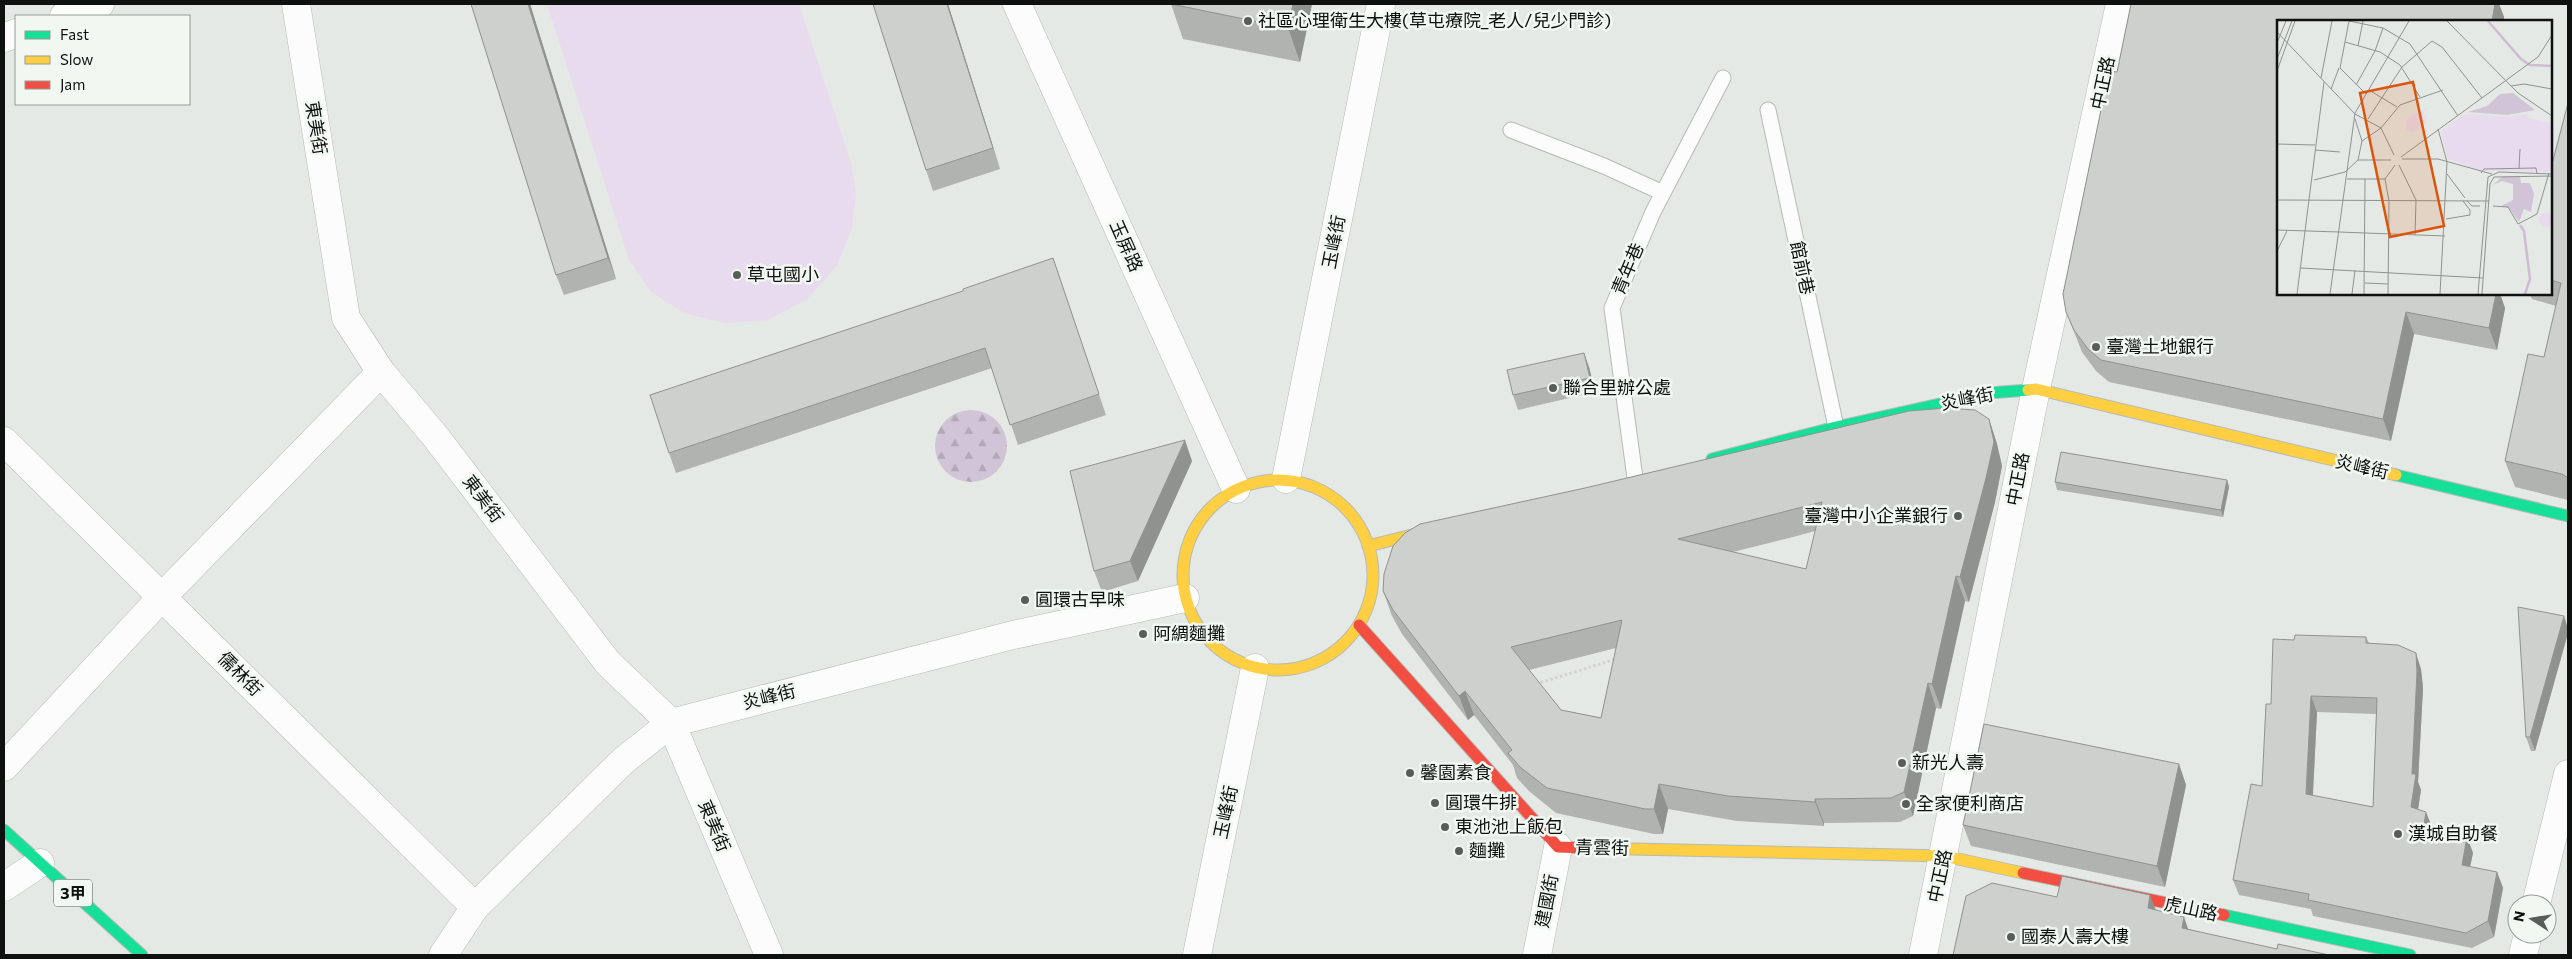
<svg xmlns="http://www.w3.org/2000/svg" width="2572" height="959" viewBox="0 0 2572 959" font-family="Commissioner,'Noto Sans TC',sans-serif">
  <style>
    .forest { fill: url(#forest-firs) }
    .pitch { fill: #e8dbed }
    .lines { fill: none; stroke-linecap: round; stroke-linejoin: round }
    .lane-casing { stroke: #b7bbb8; stroke-width: 17 }
    .street-casing { stroke: #b7bbb8; stroke-width: 29 }
    .fast-casing { stroke: #b7bbb8; stroke-width: 13 }
    .slow-casing { stroke: #b7bbb8; stroke-width: 13 }
    .jam-casing { stroke: #b7bbb8; stroke-width: 13 }
    .path { stroke: #d2d3d2; stroke-width: 3; stroke-dasharray: 2.5 2.5; stroke-linecap: butt }
    .lane { stroke: #fbfcfb; stroke-width: 15 }
    .street { stroke: #fbfcfb; stroke-width: 28 }
    .fast { stroke: #16e098; stroke-width: 11 }
    .slow { stroke: #ffcf43; stroke-width: 11 }
    .jam { stroke: #f24e42; stroke-width: 11 }
    .wall { fill: #b0b3b0; fill-rule: evenodd }
    .shaded-wall { fill: #909290 }
    .building { fill: #cdd0cd; stroke: #909290; fill-rule: evenodd }
    .poi-dot { fill: #595d5a; stroke: #f0f8f1; stroke-width: 2 }
    .labels { text-anchor: middle; stroke-width: 5; stroke-linejoin: round; paint-order: stroke }
    .shield { fill: #f0f8f1; stroke: #525653; stroke-width: 1 }
    .shield-label { font-size: 16px; font-weight: bold; fill: #0e110f }
    .poi-label { font-size: 18px; fill: #0e110f; stroke: #f0f8f1; text-anchor: start }
    .street-label { font-size: 18px; fill: #0e110f; stroke: #f0f8f1 }
    .inset-river { fill: none; stroke: #cfbcd4; stroke-width: 2.5 }
    .inset-road { fill: none; stroke: #8e938f; stroke-width: 1 }
    .view { fill: #dd550c; fill-opacity: 0.15; stroke: #dd550c; stroke-width: 2.5 }
    .inset-edge { fill: none; stroke: #0e110f; stroke-width: 2.5 }
  </style>
  <defs>
    <pattern id="forest-firs" width="22" height="20" patternUnits="userSpaceOnUse" patternTransform="scale(1.25)"><rect width="22" height="20" fill="#d1c4d6"/><path d="M5 1l3.5 6h-7zM16 11l3.5 6h-7z" fill="#b2a7b6"/></pattern>
  </defs>
  <rect width="100%" height="100%" fill="#e4e9e5"/>
  <circle class="forest" cx="971" cy="446" r="36"/>
  <polygon class="pitch" points="547,4 799,4 851,163 856,194 852,228 837,266 807,299 768,320 725,323 684,313 651,292 629,260"/>
  <g class="lines">
    <defs>
      <g id="lane">
        <polyline points="1768,110 1836,427"/>
        <polyline points="1511,130 1604,166 1663,193"/>
        <polyline points="1635,478 1612,308 1653,212 1723,78"/>
      </g>
      <g id="street">
        <polyline points="296,4 346,318 381,372 435,436 608,663 671,723 769,955"/>
        <polyline points="1017,4 1236,489"/>
        <polyline points="64,16 100,4"/>
        <polyline points="4,38 16,33"/>
        <polyline points="4,441 475,907"/>
        <polyline points="1286,479 1381,4"/>
        <polyline points="4,767 162,597 381,372"/>
        <polyline points="4,887 40,863"/>
        <polyline points="2536,904 2568,774"/>
        <polyline points="443,955 475,907 623,761 671,723 1013,635 1185,598"/>
        <polyline points="1197,955 1255,668"/>
        <polyline points="1537,955 1558,847"/>
        <polyline points="1923,955 2036,389 2120,4"/>
        <polyline points="2523,955 2528,934"/>
      </g>
      <g id="fast">
        <polyline points="1712,459 1836,427 1989,393 2028,390"/>
        <polyline points="2396,475 2568,516"/>
        <polyline points="4,830 142,955"/>
        <polyline points="2224,915 2410,955"/>
      </g>
      <g id="slow">
        <polyline points="2028,390 2036,389 2396,475"/>
        <circle cx="1278" cy="575" r="95"/>
        <polyline points="1368,546 1436,529"/>
        <polyline points="1588,848 1944,856 2023,873"/>
      </g>
      <g id="jam">
        <polyline points="1359,625 1558,847 1588,848"/>
        <polyline points="2023,873 2224,915"/>
      </g>
    </defs>
    <use href="#lane" class="lane-casing"/>
    <use href="#street" class="street-casing"/>
    <use href="#fast" class="fast-casing"/>
    <use href="#slow" class="slow-casing"/>
    <use href="#jam" class="jam-casing"/>
    <polyline class="path" points="1536,684 1616,659"/>
    <use href="#lane" class="lane"/>
    <use href="#street" class="street"/>
    <use href="#fast" class="fast"/>
    <use href="#slow" class="slow"/>
    <use href="#jam" class="jam"/>
  </g>
  <g class="wall">
    <polygon points="471,4 530,4 616,279 564,295 556,275"/>
    <polygon points="873,4 948,4 1000,169 933,191 926,170"/>
    <polygon points="1171,4 1312,4 1300,62 1183,39"/>
    <polygon points="2131,4 2499,4 2504,17 2504,21 2278,21 2278,294 2500,294 2505,308 2497,350 2414,334 2391,441 2109,382 2096,371 2082,352 2066,312 2063,294 2109,71 2117,72"/>
    <polygon points="2568,103 2568,500 2515,487 2505,461 2544,357 2556,306 2532,299 2530,294 2551,294 2551,168"/>
    <polygon points="1053,258 1106,415 1018,445 992,368 676,473 669,453 963,291"/>
    <polygon points="1589,367 1595,392 1518,410 1513,395"/>
    <path d="M1989 419 1997 444 2002 466 1995 502 1969 602 1965 601 1941 709 1936 708 1913 816 1900 822 1824 823V826L1737 821 1668 809 1663 834H1654L1556 813 1529 791 1517 778 1513 765 1474 715 1468 720 1402 634 1392 616 1383 591ZM1815 531 1806 569 1733 552 1793 537ZM1616 648 1601 718 1561 710 1529 670Z"/>
    <polygon points="1192,461 1138,581 1102,592 1094,571"/>
    <polygon points="2227,480 2229,487 2223,517 2057,490 2055,482"/>
    <polygon points="2564,616 2568,629 2568,633 2535,751 2531,751 2526,737"/>
    <path d="M2366 637 2369 643 2421 669 2423 688 2418 782 2421 790 2418 809 2431 826 2467 837 2473 853 2470 867 2497 872 2503 888 2494 937 2472 948 2313 916 2311 909 2239 895 2233 880 2262 786 2271 704ZM2317 712 2376 714 2373 807 2313 796Z"/>
    <polygon points="2179,764 2186,785 2165,887 1971,846 1963,825"/>
  </g>
  <g class="shaded-wall">
    <polygon points="528,4 530,4 616,279 608,258"/>
    <polygon points="947,4 948,4 1000,169 993,148"/>
    <polygon points="1293,4 1312,4 1300,62 1288,28"/>
    <polygon points="2495,4 2499,4 2504,17 2504,21 2492,21"/>
    <polygon points="2496,294 2500,294 2505,308 2497,350 2489,328"/>
    <polygon points="2406,312 2414,334 2391,441 2383,419"/>
    <polygon points="1584,353 1589,367 1595,392 1590,378"/>
    <polygon points="1989,419 1997,444 2002,466 1995,502 1969,602 1960,577"/>
    <polygon points="1185,440 1192,461 1138,581 1130,561"/>
    <polygon points="2227,480 2229,487 2223,517 2221,510"/>
    <polygon points="1956,576 1965,601 1941,709 1932,684"/>
    <polygon points="2564,616 2568,629 2568,633 2535,751 2530,737"/>
    <polygon points="2416,653 2421,669 2423,688 2418,782 2421,790 2416,823 2411,807 2412,774"/>
    <polygon points="1928,683 1936,708 1913,816 1904,792"/>
    <polygon points="1465,691 1474,715 1468,720 1459,696"/>
    <polygon points="2311,696 2317,712 2312,810 2306,794"/>
    <polygon points="2179,764 2186,785 2165,887 2157,866"/>
    <polygon points="1659,784 1668,809 1663,834 1654,809"/>
    <polygon points="1815,799 1824,823 1824,826 1815,802"/>
    <polygon points="2426,812 2432,827 2424,824"/>
    <polygon points="2467,837 2473,853 2467,881 2462,865"/>
    <polygon points="2497,872 2503,888 2494,937 2488,921"/>
    <polygon points="2150,895 2159,918 2148,908"/>
    <polygon points="2184,917 2192,940 2182,928"/>
  </g>
  <g class="building">
    <polygon points="471,4 528,4 608,258 556,275"/>
    <polygon points="873,4 947,4 993,148 926,170"/>
    <polygon points="1171,4 1293,4 1288,28"/>
    <polygon points="2131,4 2495,4 2492,21 2486,20 2486,21 2278,21 2278,294 2496,294 2489,328 2406,312 2383,419 2101,360 2088,349 2074,330 2066,312 2063,294 2109,71 2117,72"/>
    <polygon points="2568,103 2568,478 2562,474 2505,461 2528,354 2544,357 2561,283 2551,280 2551,168"/>
    <polygon points="1053,258 1099,394 1010,425 985,348 669,453 650,395 963,291 963,289"/>
    <polygon points="1584,353 1590,378 1513,395 1507,370"/>
    <path d="M1946 408 1975 410 1989 419 1994 442 1986 478 1960 577 1956 576 1932 684 1928 683 1904 792 1891 798 1815 799V802L1728 796 1659 784 1654 809H1645L1547 788 1520 767 1508 753 1512 750 1465 691 1459 696 1393 610 1383 591 1384 574 1393 546 1405 533 1420 524 1585 488 1909 411ZM1822 502 1806 569 1678 539ZM1622 620 1601 718 1561 710 1511 647Z"/>
    <polygon points="1185,440 1130,561 1094,571 1070,471"/>
    <polygon points="2061,452 2227,480 2221,510 2055,482"/>
    <polygon points="2518,607 2564,616 2530,737 2526,737"/>
    <path d="M2295 635 2366 637V643L2398 645 2416 653 2417 672 2412 774H2416L2411 807 2426 812 2424 824 2467 837 2462 865 2497 872 2488 921 2466 933 2308 900 2309 894 2233 880 2251 784 2262 786 2266 704H2271L2273 639 2294 640ZM2311 696 2377 698 2373 807 2306 794Z"/>
    <polygon points="1984,724 2179,764 2157,866 1963,825"/>
    <polygon points="2062,876 2150,895 2148,908 2184,917 2182,928 2277,949 2278,944 2329,955 1953,955 1966,896 1992,883 2057,897"/>
  </g>
  <g class="poi-dot">
    <circle cx="1248" cy="21" r="5"/>
    <circle cx="737" cy="275" r="5"/>
    <circle cx="2096" cy="347" r="5"/>
    <circle cx="1553" cy="388" r="5"/>
    <circle cx="1958" cy="516" r="5"/>
    <circle cx="1025" cy="600" r="5"/>
    <circle cx="1143" cy="634" r="5"/>
    <circle cx="1902" cy="763" r="5"/>
    <circle cx="1410" cy="773" r="5"/>
    <circle cx="1435" cy="803" r="5"/>
    <circle cx="1906" cy="804" r="5"/>
    <circle cx="1445" cy="827" r="5"/>
    <circle cx="2398" cy="834" r="5"/>
    <circle cx="1459" cy="851" r="5"/>
    <circle cx="2011" cy="937" r="5"/>
  </g>
  <g class="labels">
    <rect class="shield" x="54" y="879.5" width="38" height="27" rx="4"/>
    <g class="shield-label">
      <text x="73" y="899">3甲</text>
    </g>
    <g class="poi-label">
      <text x="1258" y="27">社區心理衛生大樓(草屯療院_老人/兒少門診)</text>
      <text x="747" y="281">草屯國小</text>
      <text x="2106" y="353">臺灣土地銀行</text>
      <text x="1563" y="394">聯合里辦公處</text>
      <text x="1948" y="522" text-anchor="end">臺灣中小企業銀行</text>
      <text x="1035" y="606">圓環古早味</text>
      <text x="1153" y="640">阿綢麵攤</text>
      <text x="1912" y="769">新光人壽</text>
      <text x="1420" y="779">馨園素食</text>
      <text x="1445" y="809">圓環牛排</text>
      <text x="1916" y="810">全家便利商店</text>
      <text x="1455" y="833">東池池上飯包</text>
      <text x="2408" y="840">漢城自助餐</text>
      <text x="1469" y="857">麵攤</text>
      <text x="2021" y="943">國泰人壽大樓</text>
    </g>
    <g class="street-label">
      <text transform="translate(2103 83) rotate(-78)" y="6">中正路</text>
      <text transform="translate(316 128) rotate(81)" y="6">東美街</text>
      <text transform="translate(1334 242) rotate(-79)" y="6">玉峰街</text>
      <text transform="translate(1126 246) rotate(66)" y="6">玉屏路</text>
      <text transform="translate(1802 268) rotate(78)" y="6">館前巷</text>
      <text transform="translate(1628 269) rotate(-67)" y="6">青年巷</text>
      <text transform="translate(1967 399) rotate(-11)" y="6">炎峰街</text>
      <text transform="translate(2362 467) rotate(13)" y="6">炎峰街</text>
      <text transform="translate(2018 479) rotate(-79)" y="6">中正路</text>
      <text transform="translate(483 499) rotate(53)" y="6">東美街</text>
      <text transform="translate(240 674) rotate(45)" y="6">儒林街</text>
      <text transform="translate(769 697) rotate(-14)" y="6">炎峰街</text>
      <text transform="translate(1226 812) rotate(-78)" y="6">玉峰街</text>
      <text transform="translate(714 826) rotate(67)" y="6">東美街</text>
      <text transform="translate(1602 848) rotate(1)" y="6">青雲街</text>
      <text transform="translate(1940 876) rotate(-78)" y="6">中正路</text>
      <text transform="translate(1547 901) rotate(-79)" y="6">建國街</text>
      <text transform="translate(2191 909) rotate(12)" y="6">虎山路</text>
    </g>
  </g>
  <g transform="translate(2277 20)">
    <rect width="275" height="275" fill="#e4e9e5"/>
    <path d="M193 94 230 97 228 130H208L206 151 171 139 168 129 164 112 184 96Z" fill="#e8dbed"/>
    <path d="M236 73 258 90 230 95 191 92 210 86 223 74ZM243 156 244 163H253L257 174 254 192 247 189 242 202 232 188 224 186 236 180V164L225 161 216 165 225 157Z" fill="#d1c4d6"/>
    <path d="M153 86 146 92 150 97 149 104 136 112 129 110V100ZM251 94 252 98 275 103V152L206 151 208 130H228L230 97ZM187 99 223 105 226 118 223 125 212 128 183 123 178 110ZM188 102 218 107 223 111 222 122 213 125 185 121 181 110ZM262 200a7 7 0 1 1 14 0a7 7 0 1 1-14 0Z" fill="#e8dbed" fill-rule="evenodd"/>
    <path class="inset-river" d="M211 1 244 39 253 45 275 46M243 205 247 211 253 259 248 274"/>
    <path class="inset-road" d="M170 1 241 73 275 96M0 12 78 94 104 108 117 135M68 22 103 32 123 45 143 77M0 23 9 1M81 26 86 1M0 39 15 1M0 51 18 1M44 58 55 1M79 65 98 31 106 8M234 66 247 64 275 69M54 69 62 48M92 70 120 87M89 74 63 48 72 1 106 8 133 24 181 96M78 99 85 121 81 140M91 99 125 47 155 21 165 27 205 78M161 109 170 142 163 274M85 121 104 108 123 85 166 70M0 124 38 125M38 130 63 132M124 137 261 37 275 15M125 139H161L215 154M122 145 139 180 138 215M242 149 243 129M204 153 207 149 259 148 260 154M170 154 188 178M217 157 275 156M70 159H108M37 160 68 152 81 140H114M0 180 212 181M190 181 195 186H203M216 186 231 187 241 204 260 194 272 153M169 199 193 195V190L186 181M0 210 62 212M62 212 168 216M0 231 10 211M24 248 206 258M88 263 111 264M20 274 47 62M53 274 78 93 132 1M75 274 78 250M87 274 88 159M111 274 112 181 108 159 118 145M201 274 211 157 222 152 275 154M205 274 213 164 217 157"/>
    <path class="view" d="M136 62 167 206 113 217 83 73Z"/>
    <rect width="275" height="275" class="inset-edge"/>
  </g>
  <rect width="2572" height="959" fill="none" stroke="#0e110f" stroke-width="10"/>
  <rect x="15" y="15" width="175" height="90" fill="#f0f8f1" stroke="#969c97"/>
  <rect x="25" y="31" width="25" height="8" fill="#16e098" stroke="#969c97"/>
  <text x="60" y="40" font-size="15" fill="#0e110f">Fast</text>
  <rect x="25" y="56" width="25" height="8" fill="#ffcf43" stroke="#969c97"/>
  <text x="60" y="65" font-size="15" fill="#0e110f">Slow</text>
  <rect x="25" y="81" width="25" height="8" fill="#f24e42" stroke="#969c97"/>
  <text x="60" y="90" font-size="15" fill="#0e110f">Jam</text>
  <g transform="translate(2532 919) rotate(282)"><circle r="24" fill="#f0f8f1" stroke="#969c97"/>
  <path d="M0-4L9 19L0 12L-9 19Z" fill="#595d5a"/>
  <text y="-8" font-size="14" font-weight="bold" text-anchor="middle" fill="#0e110f">N</text>
  </g>
</svg>
